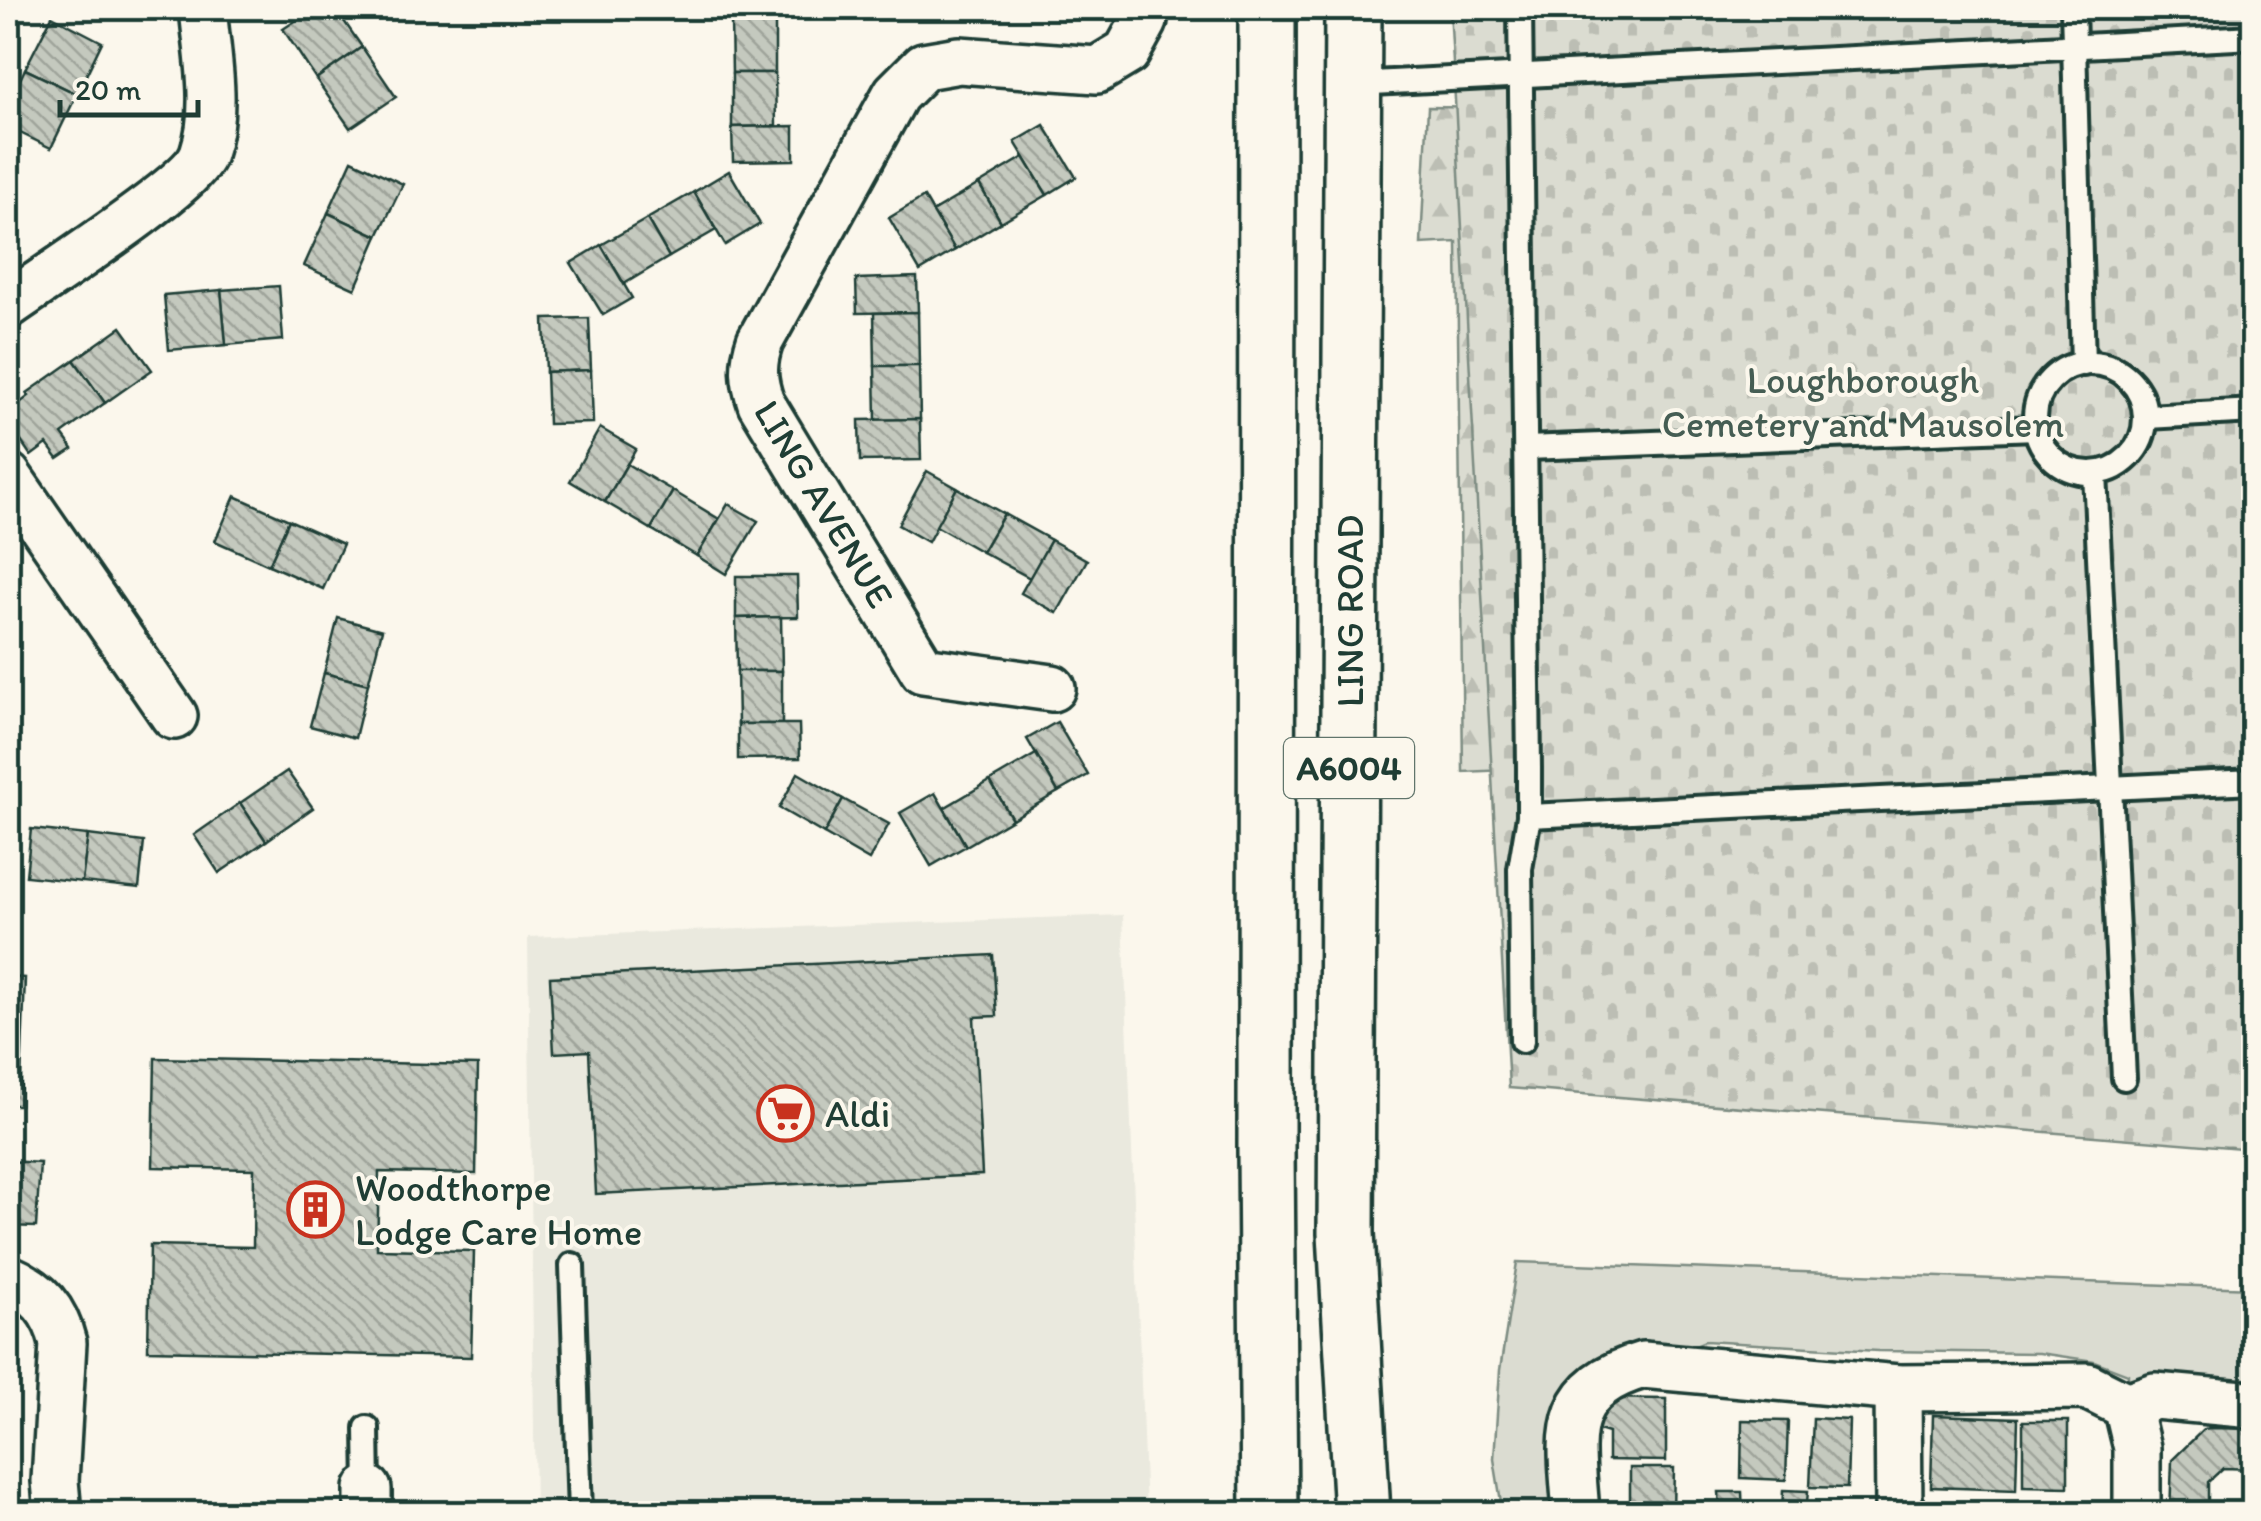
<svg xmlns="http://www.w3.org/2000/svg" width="2261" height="1521" viewBox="0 0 2261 1521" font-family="Itim,sans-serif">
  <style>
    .built { fill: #eae9de }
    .green { fill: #dbdcd1; stroke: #7d8c82; stroke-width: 2.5 }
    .forest { fill: url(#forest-firs); stroke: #7d8c82; stroke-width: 2.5 }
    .cemetery { fill: url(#cemetery-stones); stroke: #7d8c82; stroke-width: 2.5 }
    .building { fill: url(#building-back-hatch); stroke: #1f3d34; stroke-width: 2.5 }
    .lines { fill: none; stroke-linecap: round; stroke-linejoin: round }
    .lane-casing { stroke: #1f3d34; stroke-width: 30 }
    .street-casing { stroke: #1f3d34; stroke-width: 52 }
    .primary-casing { stroke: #1f3d34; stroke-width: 62 }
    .lane { stroke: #fbf7ec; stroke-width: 22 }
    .street { stroke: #fbf7ec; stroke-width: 45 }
    .primary { stroke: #fbf7ec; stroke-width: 55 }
    .labels { text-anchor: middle; stroke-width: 8; stroke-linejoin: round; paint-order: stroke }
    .shield { fill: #fbf7ec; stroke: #61756b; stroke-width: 2.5 }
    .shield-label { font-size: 35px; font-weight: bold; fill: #1f3d34 }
    .park-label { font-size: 38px; fill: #455d53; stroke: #fbf7ec }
    .street-label { font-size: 38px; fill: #1f3d34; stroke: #fbf7ec }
    .poi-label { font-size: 38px; fill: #1f3d34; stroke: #fbf7ec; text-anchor: start }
  </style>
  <defs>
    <pattern id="forest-firs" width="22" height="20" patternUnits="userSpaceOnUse" patternTransform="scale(2.5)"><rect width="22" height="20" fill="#dbdcd1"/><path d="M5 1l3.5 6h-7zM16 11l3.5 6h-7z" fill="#bcbeb4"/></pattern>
    <pattern id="cemetery-stones" width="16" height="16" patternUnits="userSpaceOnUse" patternTransform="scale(2.5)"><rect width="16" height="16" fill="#dbdcd1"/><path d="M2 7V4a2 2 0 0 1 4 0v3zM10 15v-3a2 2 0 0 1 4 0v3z" fill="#bcbeb4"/></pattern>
    <pattern id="building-back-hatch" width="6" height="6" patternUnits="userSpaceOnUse" patternTransform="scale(2.5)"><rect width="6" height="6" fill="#c4c9be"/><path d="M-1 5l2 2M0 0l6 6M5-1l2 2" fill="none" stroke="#9fa49b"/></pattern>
  </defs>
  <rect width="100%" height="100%" fill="#fbf7ec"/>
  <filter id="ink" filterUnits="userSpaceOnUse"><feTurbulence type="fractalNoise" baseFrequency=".01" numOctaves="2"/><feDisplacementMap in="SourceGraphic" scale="20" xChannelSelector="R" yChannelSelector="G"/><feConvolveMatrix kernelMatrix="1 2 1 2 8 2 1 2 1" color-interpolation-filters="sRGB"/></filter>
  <g filter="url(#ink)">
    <polygon class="built" points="1123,915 1146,1513 535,1513 528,937"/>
    <polygon class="green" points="1517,1262 2253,1288 2253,1405 2127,1406 2128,1374 2094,1361 2039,1353 1878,1351 1705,1341 1597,1384 1576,1513 1503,1514 1494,1459 1500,1370"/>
    <polygon class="forest" points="1428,107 1499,108 1506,770 1463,772 1457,242 1421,244"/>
    <polygon class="cemetery" points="1450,8 2253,8 2253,1149 1509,1088"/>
    <g class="building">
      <polygon points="315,8 335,8 362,47 316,79 283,29"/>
      <polygon points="731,8 792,8 792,19 731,20"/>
      <polygon points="52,16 102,42 77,94 25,69"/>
      <polygon points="775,19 775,73 732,73 731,20"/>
      <polygon points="362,47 396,97 350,128 316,79"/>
      <polygon points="25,69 77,94 51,148 8,127 8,105"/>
      <polygon points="732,73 775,73 776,126 732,127"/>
      <polygon points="1044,125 1076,177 1047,195 1015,142"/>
      <polygon points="794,126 794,160 733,161 732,127"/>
      <polygon points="1024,157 1047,195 1001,222 979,184"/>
      <polygon points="352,160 403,184 378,236 328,213"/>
      <polygon points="729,171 760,224 725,245 694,192"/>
      <polygon points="979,184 1001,222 955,250 932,212"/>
      <polygon points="694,192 716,230 669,257 647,219"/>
      <polygon points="924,197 955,250 920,271 889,218"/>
      <polygon points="328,213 378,236 355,289 304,266"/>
      <polygon points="647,219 669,257 624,284 601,245"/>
      <polygon points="601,245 632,298 603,315 571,263"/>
      <polygon points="917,277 918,312 857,313 856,279"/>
      <polygon points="279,286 283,340 226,345 221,290"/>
      <polygon points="221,290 226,345 169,350 164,295"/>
      <polygon points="918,312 919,366 875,366 874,313"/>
      <polygon points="589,318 591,370 546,372 544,319"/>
      <polygon points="121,327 152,370 105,403 74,360"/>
      <polygon points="74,360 105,403 62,434 73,449 58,459 47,444 31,456 8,422 8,412 29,396 27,393"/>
      <polygon points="875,366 919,366 920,419 876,420"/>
      <polygon points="591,370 593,423 548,424 546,372"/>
      <polygon points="920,419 921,460 860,461 859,420"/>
      <polygon points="600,428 636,449 605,502 570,481"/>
      <polygon points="627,464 673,491 651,529 605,502"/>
      <polygon points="927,471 957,488 928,542 898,525"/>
      <polygon points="957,488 1004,514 982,552 936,526"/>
      <polygon points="673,491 719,519 697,556 651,529"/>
      <polygon points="235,496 289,520 269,565 215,541"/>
      <polygon points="728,504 758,521 726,574 697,556"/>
      <polygon points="1004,514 1051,540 1030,578 982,552"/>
      <polygon points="289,520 343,544 323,589 269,565"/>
      <polygon points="1051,540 1087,560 1057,613 1021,593"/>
      <polygon points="736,576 797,576 798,617 736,618"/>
      <polygon points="781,617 782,671 737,671 736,618"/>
      <polygon points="338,618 382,630 368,684 324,673"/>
      <polygon points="737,671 782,671 782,724 738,724"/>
      <polygon points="324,673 368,684 355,738 310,726"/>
      <polygon points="1057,722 1088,775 1058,792 1027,739"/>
      <polygon points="738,724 799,724 800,758 738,759"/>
      <polygon points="1036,754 1058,792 1012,819 990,781"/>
      <polygon points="287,771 313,808 266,841 240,803"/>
      <polygon points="798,773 843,799 824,834 779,808"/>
      <polygon points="990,781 1012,819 966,846 944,808"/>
      <polygon points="935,793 966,846 931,866 900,813"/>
      <polygon points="843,799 889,824 869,860 824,834"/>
      <polygon points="240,803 266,841 219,873 194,835"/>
      <polygon points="31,829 88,835 82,882 26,876"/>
      <polygon points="88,835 144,842 139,888 82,882"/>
      <polygon points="993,955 997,1016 974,1017 982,1175 596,1194 589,1051 554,1053 550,977"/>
      <polygon points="8,977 25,978 20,1105 8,1105"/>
      <polygon points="155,1058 478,1065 476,1174 379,1172 377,1249 474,1251 471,1357 148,1350 150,1245 253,1247 254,1169 153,1167"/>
      <polygon points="8,1161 40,1163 36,1227 8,1226"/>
      <polygon points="1599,1398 1666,1399 1666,1461 1608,1460 1608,1433 1598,1430"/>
      <polygon points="1933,1415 2018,1418 2016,1490 1931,1487"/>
      <polygon points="1813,1418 1849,1420 1847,1488 1810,1487"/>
      <polygon points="1742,1420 1788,1421 1786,1480 1741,1478"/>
      <polygon points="2023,1421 2068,1421 2068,1487 2023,1486"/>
      <polygon points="2210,1428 2254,1429 2254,1469 2223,1468 2208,1482 2208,1514 2170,1514 2172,1460 2204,1429"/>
      <polygon points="8,1438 15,1438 14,1507 8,1507"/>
      <polygon points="1630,1468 1674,1468 1673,1511 1630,1511"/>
      <polygon points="1783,1490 1808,1491 1806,1514 1782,1514"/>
      <polygon points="1719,1492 1742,1492 1743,1514 1720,1514"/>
    </g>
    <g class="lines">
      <defs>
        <g id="lane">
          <polyline points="1520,8 1529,768 1529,816 1520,869 1522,1041"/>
          <polyline points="2073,8 2083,364"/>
          <polyline points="1353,84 2254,37"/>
          <circle cx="2090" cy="418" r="55"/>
          <polyline points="2147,417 2254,411"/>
          <polyline points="1527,448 2036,428"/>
          <polyline points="2095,473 2124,1078"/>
          <polyline points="1529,816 2254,781"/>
          <polyline points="572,1265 580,1514"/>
          <polyline points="367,1428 368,1489"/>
        </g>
        <g id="street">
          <path d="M8 305C43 280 192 185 203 154 219 108 207 54 203 8"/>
          <polyline points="8,476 174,716"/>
          <path d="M1052 688 923 670 761 403C753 380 752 364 760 341L896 94 924 66 959 60 1097 70 1127 52 1144 21 1143 8"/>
          <path d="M8 1278C38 1291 55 1310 63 1343L55 1481 58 1514"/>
          <polyline points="1898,1388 1899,1514"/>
          <polyline points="2127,1406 2155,1396 2254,1405"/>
          <polyline points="368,1489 368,1514"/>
          <path d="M1576 1514C1571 1438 1557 1390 1643 1365L1898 1388 2087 1386 2127 1406 2137 1448V1514"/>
        </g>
        <g id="primary">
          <polyline points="1267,8 1266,1150 1269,1514"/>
          <polyline points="1353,8 1346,1233 1362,1514"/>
        </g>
      </defs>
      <use href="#lane" class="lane-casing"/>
      <use href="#street" class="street-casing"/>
      <use href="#primary" class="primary-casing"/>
      <use href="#lane" class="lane"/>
      <use href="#street" class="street"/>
      <use href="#primary" class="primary"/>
    </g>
  </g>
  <defs>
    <symbol id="supermarket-ring" viewBox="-11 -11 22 22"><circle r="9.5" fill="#fbf7ec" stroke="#c8321e" stroke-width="1.5"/><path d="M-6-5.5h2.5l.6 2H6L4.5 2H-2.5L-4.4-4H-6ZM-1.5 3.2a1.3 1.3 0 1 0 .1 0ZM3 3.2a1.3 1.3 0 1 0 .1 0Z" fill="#c8321e"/></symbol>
    <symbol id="building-ring" viewBox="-11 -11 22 22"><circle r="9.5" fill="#fbf7ec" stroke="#c8321e" stroke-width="1.5"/><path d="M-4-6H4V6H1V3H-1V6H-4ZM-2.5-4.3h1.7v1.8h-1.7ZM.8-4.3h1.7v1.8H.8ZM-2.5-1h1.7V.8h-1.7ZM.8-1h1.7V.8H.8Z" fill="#c8321e"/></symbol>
  </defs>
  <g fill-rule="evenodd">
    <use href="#supermarket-ring" x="754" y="1082" width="63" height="63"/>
    <use href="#building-ring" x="284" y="1178" width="63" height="63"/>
  </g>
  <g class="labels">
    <rect class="shield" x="1284" y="738" width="130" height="60" rx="8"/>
    <g class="shield-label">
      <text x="1349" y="780">A6004</text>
    </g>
    <g class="park-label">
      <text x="1863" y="393">Loughborough<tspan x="1863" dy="44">Cemetery and Mausolem</tspan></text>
    </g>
    <g class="street-label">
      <text transform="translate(824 504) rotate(59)" y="13">LING AVENUE</text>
      <text transform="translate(1350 611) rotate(-90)" y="13">LING ROAD</text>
    </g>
    <g class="poi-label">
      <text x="825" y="1127">Aldi</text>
      <text x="355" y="1201">Woodthorpe<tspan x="355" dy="44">Lodge Care Home</tspan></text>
    </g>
  </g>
  <rect width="2261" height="1521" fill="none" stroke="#fbf7ec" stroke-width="40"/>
  <rect x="20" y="20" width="2221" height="1481" fill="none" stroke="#1f3d34" stroke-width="4" filter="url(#ink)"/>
  <path d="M60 100v15h138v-15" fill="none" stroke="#1f3d34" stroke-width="5"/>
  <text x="75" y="100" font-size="30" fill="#1f3d34" stroke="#fbf7ec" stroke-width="8" paint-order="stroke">20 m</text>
</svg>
